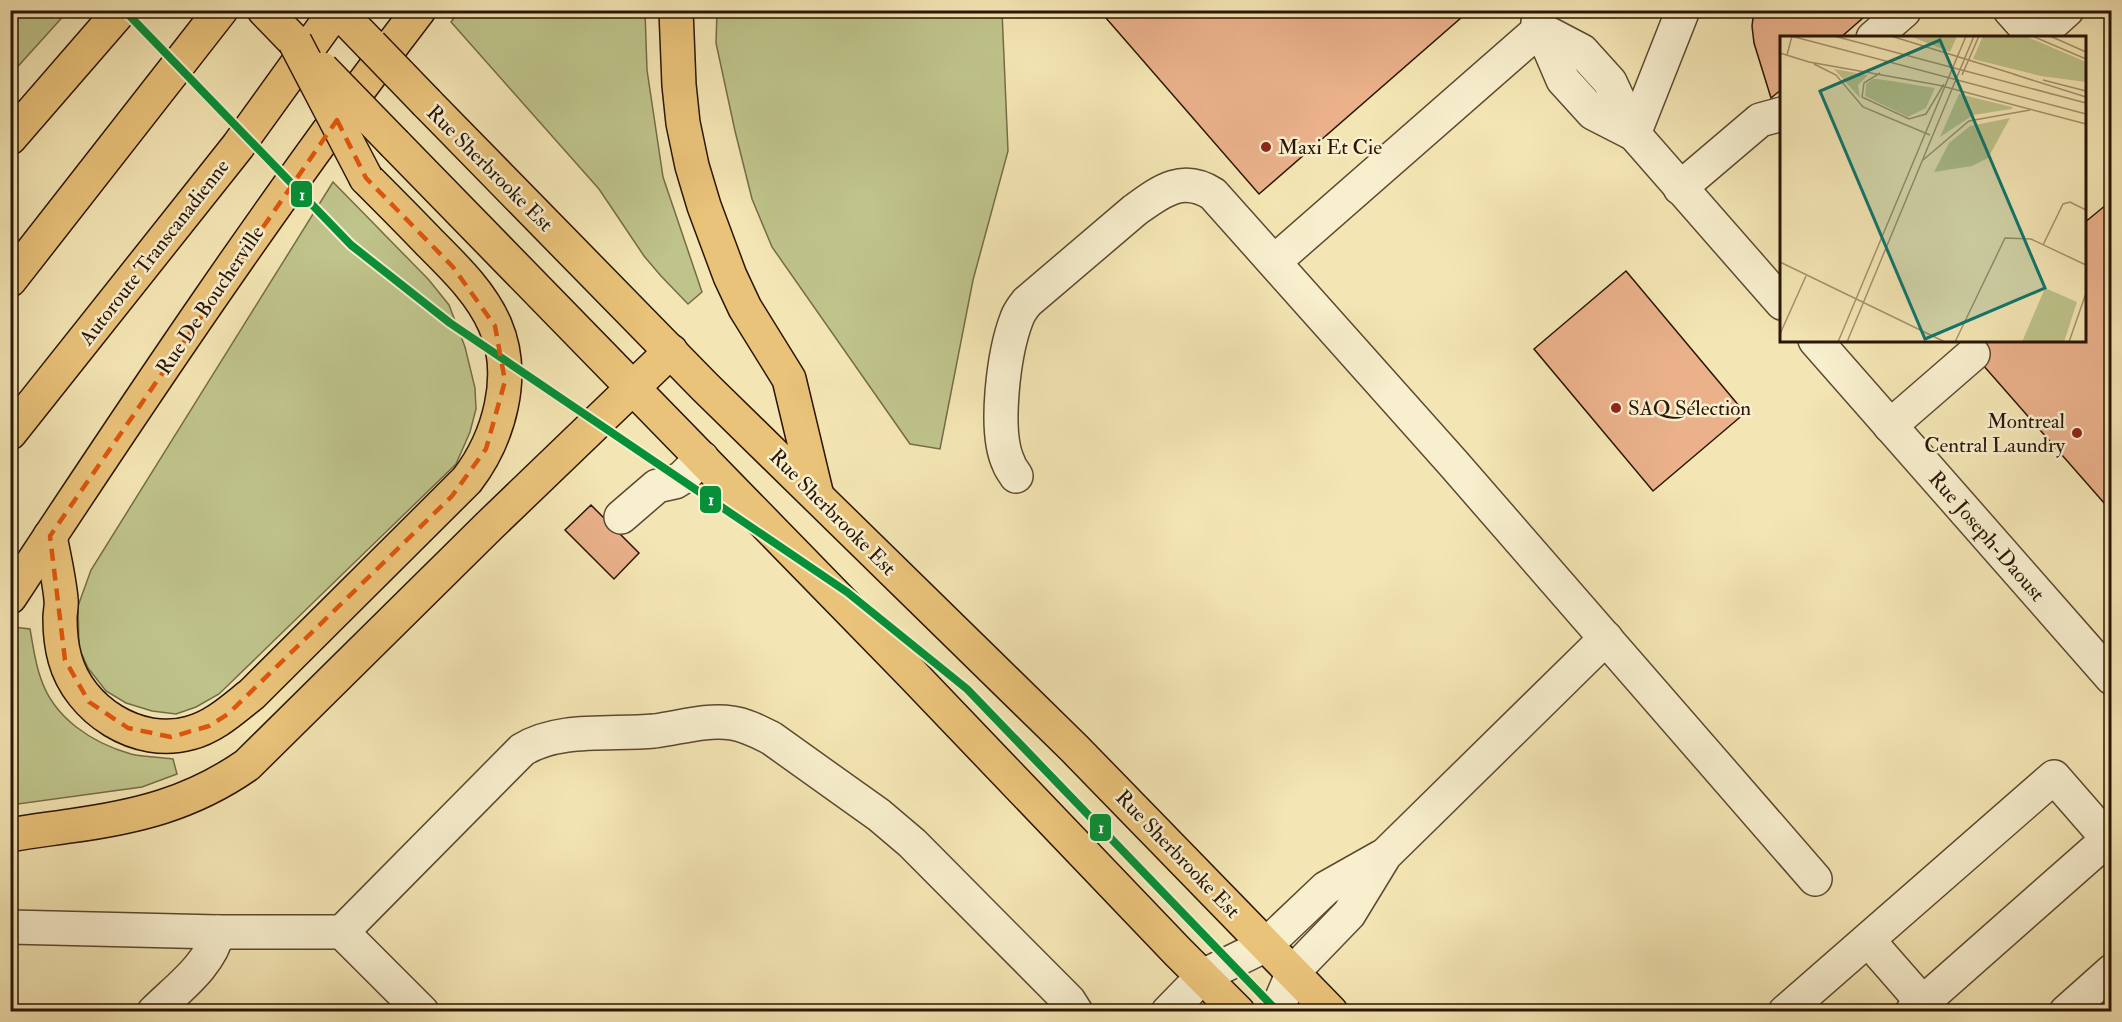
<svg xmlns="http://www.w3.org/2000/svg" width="2122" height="1022" viewBox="0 0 2122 1022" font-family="'IM FELL Double Pica',serif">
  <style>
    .green { fill: #bfc48b; stroke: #756c48; stroke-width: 1.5 }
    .building { fill: #eab18b; stroke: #2b1505; stroke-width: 1.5 }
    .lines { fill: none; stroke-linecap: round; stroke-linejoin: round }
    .minor-casing { stroke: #5d4931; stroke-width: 36 }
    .major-casing { stroke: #2b1505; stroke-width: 36 }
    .highway-casing { stroke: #2b1505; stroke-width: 36 }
    .minor { stroke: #f8efce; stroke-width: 33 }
    .major { stroke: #eac37a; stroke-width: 33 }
    .highway { stroke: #eac37a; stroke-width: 33 }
    .major-bridge-casing { stroke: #2b1505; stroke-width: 36; stroke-linecap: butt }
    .major-bridge { stroke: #eac37a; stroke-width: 33 }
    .metro-1-casing { stroke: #f8efce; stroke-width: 12 }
    .metro-1 { stroke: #069037; stroke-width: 8 }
    .marked { fill: none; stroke: #df560c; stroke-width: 4.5; stroke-dasharray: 12 8; stroke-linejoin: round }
    .poi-dot { fill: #8f2418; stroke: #f8efce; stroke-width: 2 }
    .labels { text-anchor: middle; stroke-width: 5; stroke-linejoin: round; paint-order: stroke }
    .poi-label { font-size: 21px; fill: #2b1505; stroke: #f8efce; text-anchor: start }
    .street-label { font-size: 21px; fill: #2b1505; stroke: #f8efce }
    .inset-road { fill: none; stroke: #a4926e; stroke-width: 1.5 }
    .view { fill: #0f766e; fill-opacity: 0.15; stroke: #0f766e; stroke-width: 3 }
    .inset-edge { fill: none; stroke: #2b1505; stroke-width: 3 }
    .line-badge { stroke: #f8efce; stroke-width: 2 }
    .badge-label { font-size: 16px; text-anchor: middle; font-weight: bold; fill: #fff }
  </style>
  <rect width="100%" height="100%" fill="#f4e6b4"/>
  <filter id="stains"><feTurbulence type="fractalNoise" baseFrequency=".00333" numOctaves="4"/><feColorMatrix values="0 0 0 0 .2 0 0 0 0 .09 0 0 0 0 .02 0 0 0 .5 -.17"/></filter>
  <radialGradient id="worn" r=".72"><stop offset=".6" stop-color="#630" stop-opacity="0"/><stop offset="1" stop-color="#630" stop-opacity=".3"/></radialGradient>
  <g class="green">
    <polygon points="11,10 68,11 11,74 10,11"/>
    <polygon points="459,11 645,11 647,70 663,177 702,292 688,304 661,276 644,256 599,189 451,22"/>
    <polygon points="717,11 1002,11 1008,151 973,280 940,449 910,444 772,247 752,199 735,131 716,43"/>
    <polygon points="333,182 429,280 449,305 465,347 475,388 476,409 470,432 456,464 219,694 196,707 176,714 152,711 126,703 106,691 88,668 79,648 78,606 91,570"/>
    <path d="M13 627 30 629C33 645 35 663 41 679 54 718 92 743 131 754 144 757 159 757 173 759L177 774 142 787 11 805 10 631Z"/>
  </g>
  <g class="building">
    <polygon points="1099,10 1470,10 1259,194"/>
    <polygon points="1754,10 1872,10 1840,38 1782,38 1782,89 1771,98 1754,43 1752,26"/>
    <polygon points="2112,200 2112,512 1961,340 2084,340 2084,223"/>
    <polygon points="1626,271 1745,413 1653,491 1534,349"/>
    <polygon points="591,505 639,553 614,579 565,530"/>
  </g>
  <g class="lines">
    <defs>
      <g id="minor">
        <polyline points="2010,10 2035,38"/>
        <polyline points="1538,22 1563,80 1593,113 1634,134"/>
        <polyline points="1540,29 1582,51 1610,82 1634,134 1782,303"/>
        <polyline points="1873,38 1904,11"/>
        <polyline points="2036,38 2067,10"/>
        <polyline points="1634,134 1683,10"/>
        <polyline points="1680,188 1760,120 1782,114"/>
        <polyline points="1274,262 1540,29"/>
        <polyline points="1815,340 2112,678"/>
        <polyline points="1890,426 1973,354"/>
        <path d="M1016 476C1014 472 1010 468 1009 464 993 432 1004 351 1017 318 1019 312 1023 307 1027 302L1135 210C1160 192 1182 174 1213 194L1453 463 1815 879"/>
        <polyline points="621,517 657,486 675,482 683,477 702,458"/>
        <polyline points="10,927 218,932 342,932 422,1012"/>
        <path d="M342 932 522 750C558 727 612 735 654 731 679 728 706 719 732 723 746 725 759 732 771 738L879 815 912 843 1069 1001 1076 1012"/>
        <polyline points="1868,940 1931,1012"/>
        <path d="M154 1012C178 988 210 966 218 932"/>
        <polyline points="1168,1012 1203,976 1266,945 1326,888 1381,857"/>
        <polyline points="1276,1012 1293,972 1349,914 1385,855 1606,638"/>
        <polyline points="1785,1012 2054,777 2108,839 1912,1012"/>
        <polyline points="2066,1012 2112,971"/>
      </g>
      <g id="major">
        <polyline points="264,10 295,42"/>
        <polyline points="337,10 371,45"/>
        <polyline points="676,10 679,85 683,123 692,166 704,206 730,276 745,308 789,379 817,496"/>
        <polyline points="427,103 705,387 1074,748 1331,1012"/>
        <polyline points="10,138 121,10"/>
        <polyline points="395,144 912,674 1178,952 1238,1012"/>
        <path d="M50 536C54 557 59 578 61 599 62 605 60 612 60 618 60 631 61 645 65 659 79 710 138 748 190 733 214 727 233 709 252 694L467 480C499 438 517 376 495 325 481 293 455 268 430 243 409 221 388 200 366 178"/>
        <path d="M10 597C141 398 274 199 419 10"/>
        <path d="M10 835C30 831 50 829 70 826 136 817 191 804 247 765L489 526 671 351"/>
      </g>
      <g id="highway">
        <polyline points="10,280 221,10"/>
        <polyline points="10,433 238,146 336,10"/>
      </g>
    </defs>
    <use href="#minor" class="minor-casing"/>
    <use href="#major" class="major-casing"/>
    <use href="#highway" class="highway-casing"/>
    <use href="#minor" class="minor"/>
    <use href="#major" class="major"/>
    <use href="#highway" class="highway"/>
    <defs>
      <g id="major-bridge">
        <polyline points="295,42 366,178"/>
        <polyline points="371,45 427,103"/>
        <polyline points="322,69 395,144"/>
      </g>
    </defs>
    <use href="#major-bridge" class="major-bridge-casing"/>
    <use href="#major-bridge" class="major-bridge"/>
    <defs>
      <polyline id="metro-1" points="124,10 351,245 450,323 847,592 967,689 1278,1012"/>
    </defs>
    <use href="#metro-1" class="metro-1-casing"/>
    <use href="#metro-1" class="metro-1"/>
  </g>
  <path class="marked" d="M337 120 366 178 453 267 495 326 505 381 486 449 452 496 228 714 209 726 171 737 128 728 89 702 65 660 50 536Z"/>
  <g class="poi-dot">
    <circle cx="1266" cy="147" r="6"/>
    <circle cx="1616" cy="408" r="6"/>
    <circle cx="2077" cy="433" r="6"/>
  </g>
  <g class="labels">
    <g class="poi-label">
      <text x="1278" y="154">Maxi Et Cie</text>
      <text x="1628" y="415">SAQ Sélection</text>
      <text x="2065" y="428" text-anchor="end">Montreal<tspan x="2065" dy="24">Central Laundry</tspan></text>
    </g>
    <g class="street-label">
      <text transform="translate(490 168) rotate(45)" y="7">Rue Sherbrooke Est</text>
      <text transform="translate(154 252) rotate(-52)" y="7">Autoroute Transcanadienne</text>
      <text transform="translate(210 300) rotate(-56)" y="7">Rue De Boucherville</text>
      <text transform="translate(833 512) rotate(45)" y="7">Rue Sherbrooke Est</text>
      <text transform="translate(1987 536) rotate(49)" y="7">Rue Joseph-Daoust</text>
      <text transform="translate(1178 854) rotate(46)" y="7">Rue Sherbrooke Est</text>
    </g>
  </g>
  <g transform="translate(1780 36)">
    <rect width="306" height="306" fill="#f4e6b4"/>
    <path d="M130 0H177L170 16ZM203 0H245L306 26V46L261 40 193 23ZM54 33 88 39 78 49 80 62ZM93 43H98L155 52 146 72 128 81 85 60 86 48ZM179 58 232 71V73L193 79 160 101ZM230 82 208 122 192 130 154 136 169 107 190 90ZM265 252 297 266 284 306H242Z" fill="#bfc48b"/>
    <path class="inset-road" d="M11 0 306 78M54 0 306 67M111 0 237 39M252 0 306 23M270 0 306 16M0 17 29 26 158 49 306 88M7 19 12 0M34 28 56 39 83 71 150 99M100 37 84 47 82 61 129 83 146 78 164 48M233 38 306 61M182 39 199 0M263 44 306 55M143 124 189 85 250 74M263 209 283 168 290 166 306 174M0 226 165 306M0 298 26 240M58 306 186 0M67 306 194 0M175 306 225 202 251 203 306 229M289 306 306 257"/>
    <path class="view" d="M160 4 265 252 145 303 40 55Z"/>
    <rect width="306" height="306" class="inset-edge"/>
  </g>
  <g class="line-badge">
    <rect x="290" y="180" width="23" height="28" rx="6" fill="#069037"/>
    <rect x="699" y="485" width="23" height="29" rx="6" fill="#069037"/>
    <rect x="1089" y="813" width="23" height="29" rx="6" fill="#069037"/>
  </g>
  <g class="badge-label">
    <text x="302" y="200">1</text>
    <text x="711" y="505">1</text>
    <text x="1101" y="833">1</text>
  </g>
  <rect width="2122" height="1022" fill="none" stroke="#f4e6b4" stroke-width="36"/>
  <rect x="12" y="12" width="2098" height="998" fill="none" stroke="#2b1505" stroke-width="3"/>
  <rect x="18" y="18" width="2086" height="986" fill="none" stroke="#2b1505" stroke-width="1.5"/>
  <rect width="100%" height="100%" filter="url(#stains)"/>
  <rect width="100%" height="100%" fill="url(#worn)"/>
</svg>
